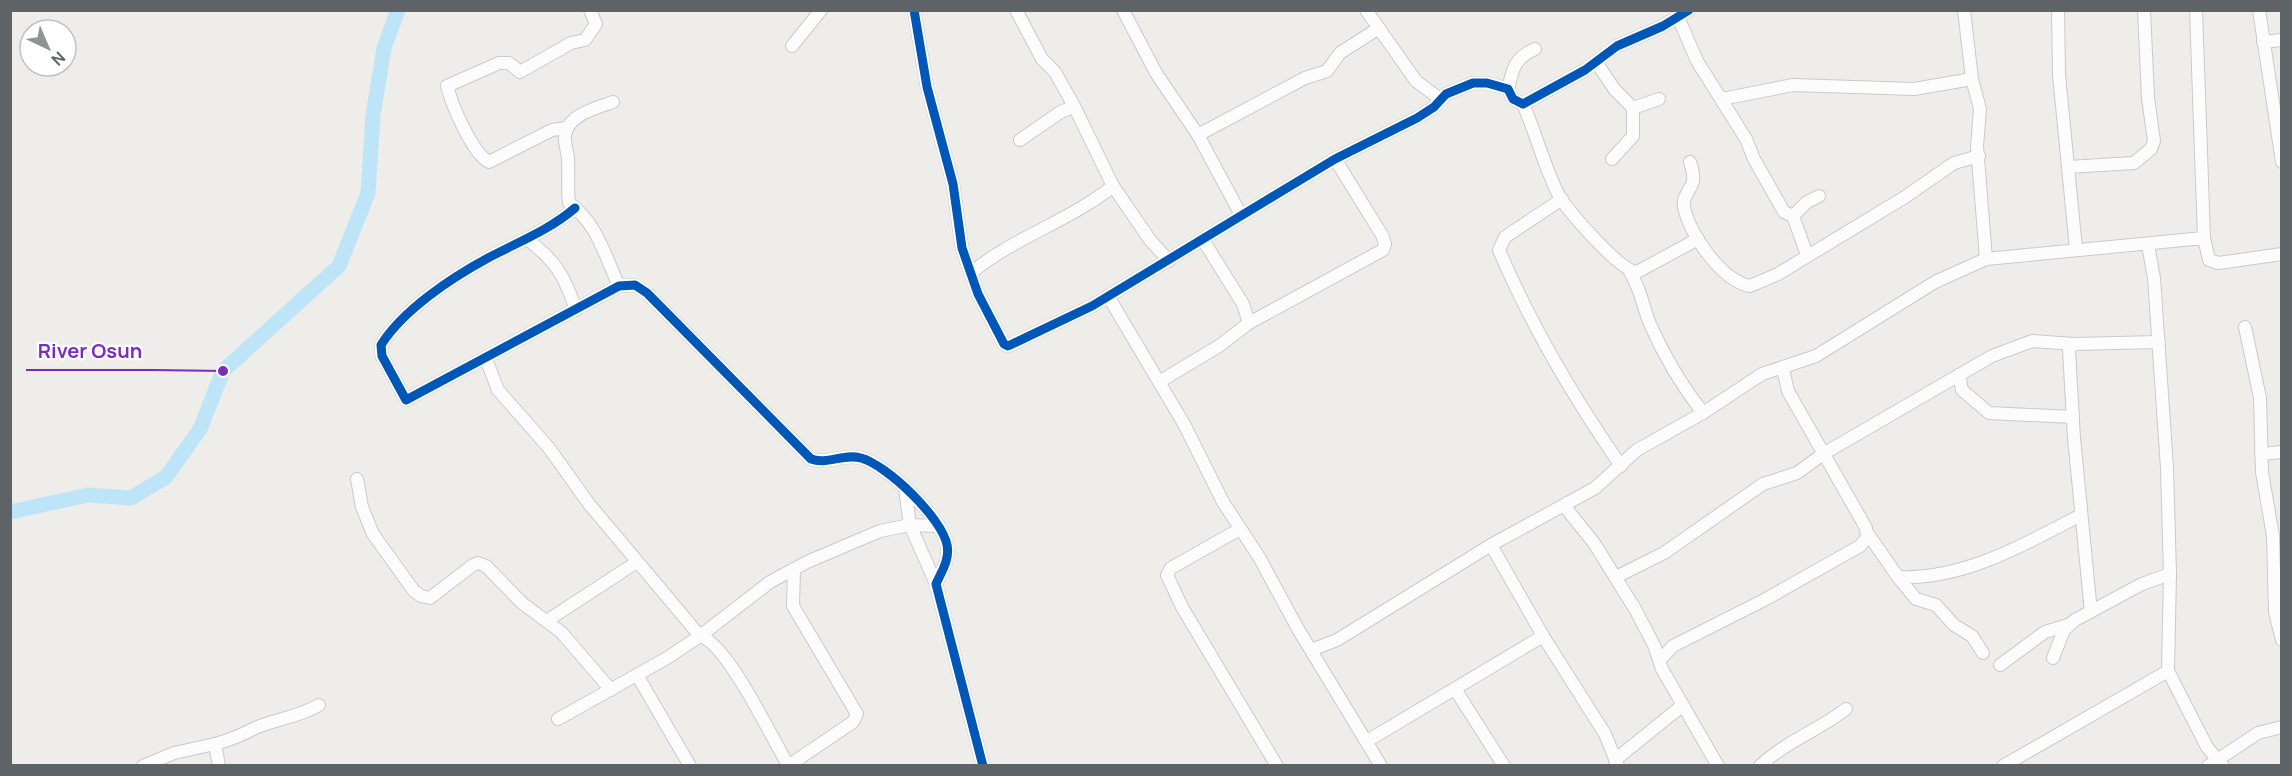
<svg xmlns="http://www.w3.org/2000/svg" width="2292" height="776" viewBox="0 0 2292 776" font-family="Manrope,sans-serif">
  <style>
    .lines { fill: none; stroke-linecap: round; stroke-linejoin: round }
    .river { stroke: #bee4f8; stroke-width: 15 }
    .minor-casing { stroke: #cacaca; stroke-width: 14 }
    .minor { stroke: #fcfcfc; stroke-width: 12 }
    .cycleway-casing { stroke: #fff; stroke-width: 13 }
    .cycleway { stroke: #0057b8; stroke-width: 9 }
    .leader { fill: none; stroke: #7b2cbf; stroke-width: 2 }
    .callout-dot { fill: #7b2cbf; stroke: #fff; stroke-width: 2 }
    .callout-label { font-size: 20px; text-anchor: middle; font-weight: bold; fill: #7b2cbf; stroke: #fff; stroke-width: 4.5; stroke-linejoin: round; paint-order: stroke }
  </style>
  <rect width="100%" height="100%" fill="#eeede9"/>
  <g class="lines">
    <polyline class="river" points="10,512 88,495 131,498 166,477 200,429 223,371 339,266 368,193 373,115 384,48 398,10"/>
    <defs>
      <g id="minor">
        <polyline points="914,10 927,87 953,184 962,248 978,294 1004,344 1008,346 1092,306 1335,159 1417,118 1434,107 1446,94 1473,83 1487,83 1508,89 1513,99 1523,104 1585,70 1617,46 1663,26 1689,10"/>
        <polyline points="1016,10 1042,59 1055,72 1074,106 1113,186 1150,240 1169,261"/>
        <polyline points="1123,10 1156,73 1198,135 1241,215"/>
        <polyline points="1366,10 1416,81 1440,99"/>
        <polyline points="1964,10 1972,79 1980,109 1977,146 1986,259"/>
        <polyline points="2058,10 2059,75 2076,249"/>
        <polyline points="2196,10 2204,238"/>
        <polyline points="2259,10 2282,162"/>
        <polyline points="1678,17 1697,61 1746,139 1754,159 1784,212 1793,216 1807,255"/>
        <polyline points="2263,42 2282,40"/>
        <polyline points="792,46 821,10"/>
        <polyline points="1596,62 1615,90 1633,108 1633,136 1612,159"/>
        <path d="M1508 89C1513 67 1515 58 1535 49"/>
        <polyline points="1722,99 1793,85 1914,89 1972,79"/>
        <path d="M613 102C596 108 567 115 565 136 564 144 568 152 568 160 569 175 567 188 569 203 597 223 605 256 619 286"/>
        <path d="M1523 104C1535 130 1547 176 1561 199 1572 215 1620 271 1637 272L1698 239"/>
        <polyline points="1633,108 1659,99"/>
        <path d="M566 128 552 130 489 162C472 153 452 105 447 86L499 63H509L520 72 571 43 585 40 596 24 590 10"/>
        <polyline points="1198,135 1305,78 1327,71 1340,53 1379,28"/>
        <polyline points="1020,140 1059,113 1074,106"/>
        <path d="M1690 162C1692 168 1694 175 1693 181 1691 190 1682 196 1684 207 1689 234 1722 281 1750 286L1778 274 1905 197 1954 163 1979 156"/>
        <polyline points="2068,167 2134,163 2151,149 2154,141 2148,98 2144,10"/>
        <path d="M1562 199 1505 237 1499 250C1530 323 1576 401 1621 466"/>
        <path d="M575 208C548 231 518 242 488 258 451 278 403 310 381 345L382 356 406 400 619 286 635 285 647 293 811 459C827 465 843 453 861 458 887 465 942 518 947 545 950 559 942 571 936 584L983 766"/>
        <polyline points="1793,216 1807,202 1819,196"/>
        <path d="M528 240C556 261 565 277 576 310"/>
        <polyline points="1203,240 1243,304 1249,323"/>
        <polyline points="2148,245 2154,278 2167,468 2170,574 2168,671 2207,747 2223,766"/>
        <path d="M1630 272C1642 291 1642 305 1650 324 1664 356 1682 386 1703 413"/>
        <path d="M971 273C1014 237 1070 221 1113 186"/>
        <polyline points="1108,296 1184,424 1223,502 1259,557 1298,629 1381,766"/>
        <polyline points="2245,327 2260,398 2262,472 2273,536 2275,612 2282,640"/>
        <path d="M486 359 498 390 549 448 589 504 700 636C727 643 772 738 788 765"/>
        <polyline points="1959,375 1962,390 1989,413 2073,417"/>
        <polyline points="1159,382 1219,346 1249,323 1383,250 1385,244 1382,235 1335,159"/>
        <polyline points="2261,454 2282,452"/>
        <polyline points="357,479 362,507 373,534 414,591 421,596 430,598 473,565 478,563 486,566 522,603 561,632 611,690"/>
        <polyline points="905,489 910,525 936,584"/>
        <polyline points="1565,507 1594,543 1635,609 1654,645 1662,669 1718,766"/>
        <polyline points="1240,529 1171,568 1167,575 1182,607 1277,766"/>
        <path d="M1868 534 1898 577C1964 580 2025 544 2081 515"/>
        <polyline points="1491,545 1543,636 1605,734 1618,766"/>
        <polyline points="1616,577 1664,553 1763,484 1797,473 1823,454 1992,356 2032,341 2073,344"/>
        <polyline points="1898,577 1916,599 1936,605 1954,625 1972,636 1983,653"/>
        <polyline points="2091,612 2074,438 2069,350 2073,344 2159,342"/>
        <polyline points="548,620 637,562"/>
        <polyline points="1311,650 1337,640 1491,545 1595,488 1637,450 1703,413 1762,374 1816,356 1935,282 1986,259 2204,238 2209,260 2218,263 2282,254"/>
        <polyline points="2053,658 2064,630 2075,620 2142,584 2170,574"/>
        <polyline points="1660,660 1673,646 1766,599 1860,546 1867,538 1866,528 1788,391 1783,369"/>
        <polyline points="2000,665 2045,632 2068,625"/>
        <polyline points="637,675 690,766"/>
        <polyline points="1455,689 1504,766"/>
        <polyline points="558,719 667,658 700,636 770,582 807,562 880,531 910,525 939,526"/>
        <polyline points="1367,741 1543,636"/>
        <path d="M215 744C230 740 242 735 255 728 276 719 299 717 319 705"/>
        <polyline points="1615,760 1683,705"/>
        <polyline points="143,766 174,753 215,744 219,766"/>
        <polyline points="788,766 853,722 857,714 793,606 794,569"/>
        <path d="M1760 766C1785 742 1819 730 1846 709"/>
        <polyline points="2003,766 2168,671"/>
        <polyline points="2208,766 2258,733 2282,727"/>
      </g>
    </defs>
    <use href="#minor" class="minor-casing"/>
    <use href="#minor" class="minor"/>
    <defs>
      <g id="cycleway">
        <polyline points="914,10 927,87 953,184 962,248 978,294 1004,344 1008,346 1092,306 1335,159 1417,118 1434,107 1446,94 1473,83 1487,83 1508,89 1513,99 1523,104 1585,70 1617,46 1663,26 1689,10"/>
        <path d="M575 208C548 231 518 242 488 258 451 278 403 310 381 345L382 356 406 400 619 286 635 285 647 293 811 459C827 465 843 453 861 458 887 465 942 518 947 545 950 559 942 571 936 584L983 766"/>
      </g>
    </defs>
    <use href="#cycleway" class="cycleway-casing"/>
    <use href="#cycleway" class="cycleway"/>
  </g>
  <path class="leader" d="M223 371L154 370H26"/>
  <circle class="callout-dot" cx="223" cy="371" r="6"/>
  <g class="callout-label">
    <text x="90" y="358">River Osun</text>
  </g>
  <rect width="2292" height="776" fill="none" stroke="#5e6368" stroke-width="24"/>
  <g transform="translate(48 48) rotate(136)"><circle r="28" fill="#ffffff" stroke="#bfc1c3" stroke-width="1.5"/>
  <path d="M0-4.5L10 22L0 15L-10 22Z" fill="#909395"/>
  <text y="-9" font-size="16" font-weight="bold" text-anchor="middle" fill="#5e6368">N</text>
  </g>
</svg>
